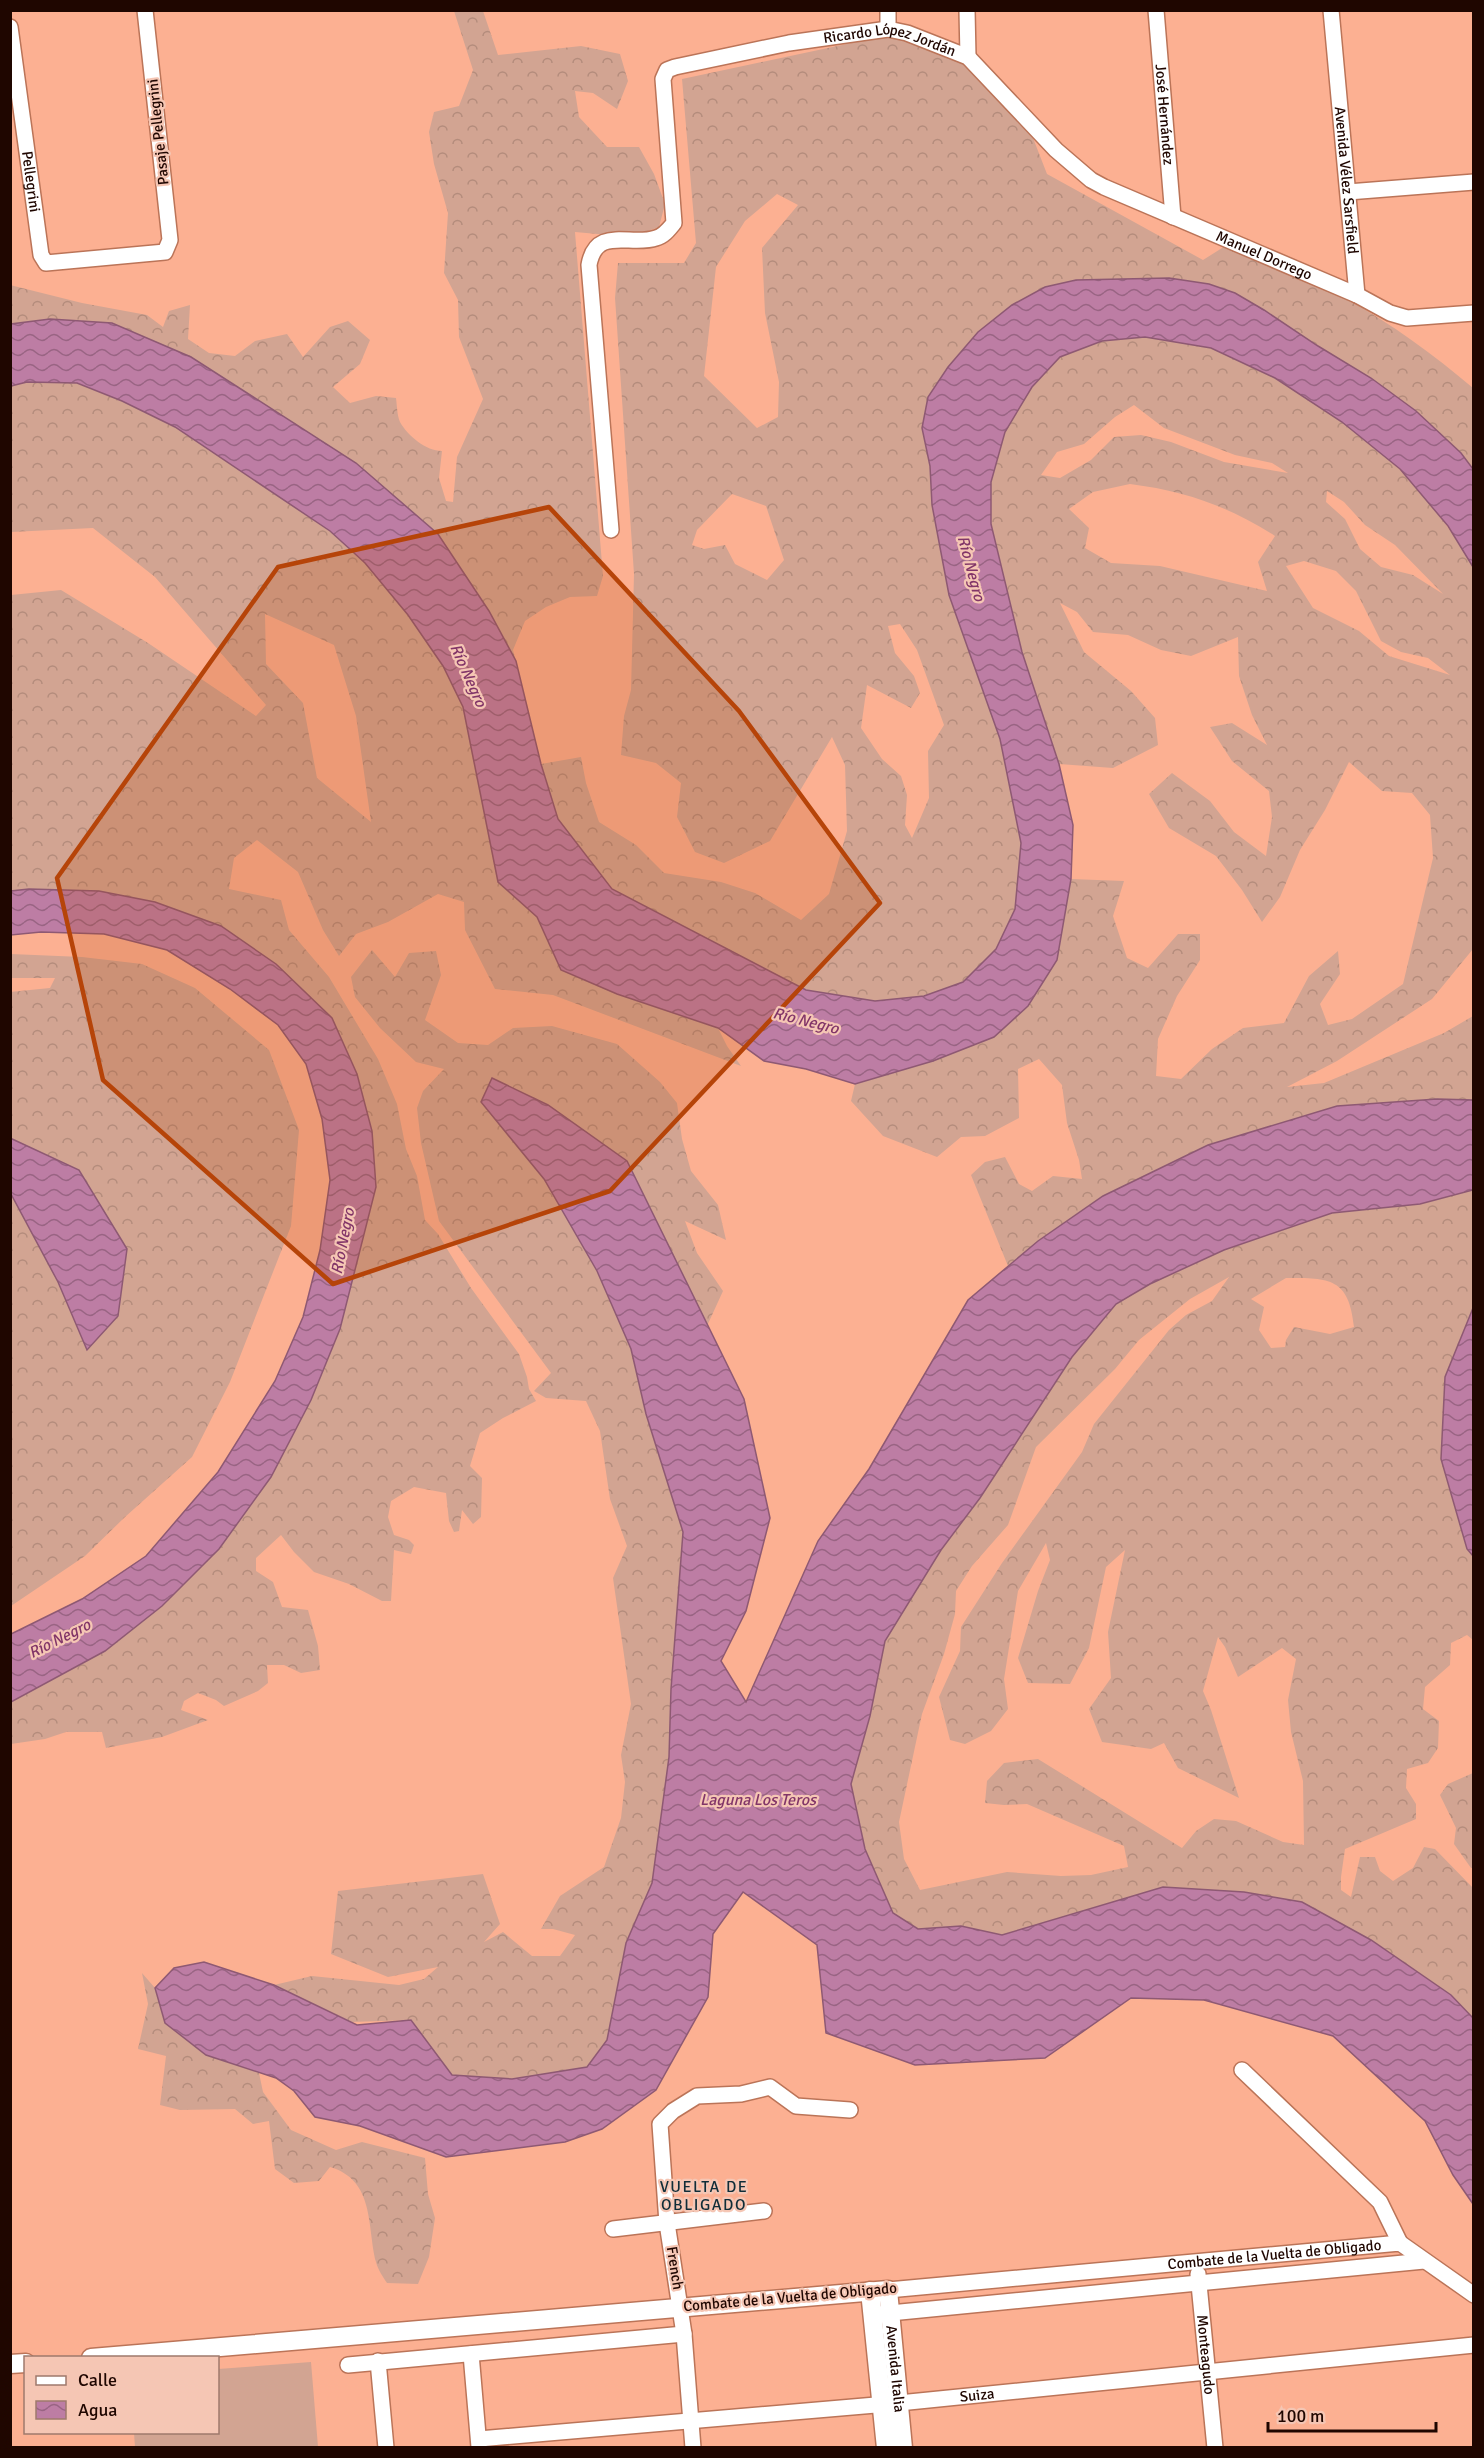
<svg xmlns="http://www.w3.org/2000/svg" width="1484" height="2458" viewBox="0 0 1484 2458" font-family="Signika,sans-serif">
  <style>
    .forest { fill: url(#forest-crowns); fill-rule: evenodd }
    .pitch { fill: #d2a492 }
    .water { fill: url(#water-waves); stroke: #8e5973; stroke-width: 1.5 }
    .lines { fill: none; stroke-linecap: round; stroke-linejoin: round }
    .minor-casing { stroke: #bb7458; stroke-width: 18 }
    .major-casing { stroke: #bb7458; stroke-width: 21 }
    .minor { stroke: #fff; stroke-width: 15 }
    .major { stroke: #fff; stroke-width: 18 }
    .marked { fill: #b64409; fill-opacity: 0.2; stroke: #b64409; stroke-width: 4.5; stroke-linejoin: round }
    .labels { text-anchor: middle; stroke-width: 4.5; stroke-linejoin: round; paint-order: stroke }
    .street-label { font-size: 15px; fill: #1f0600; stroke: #f5c6b4 }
    .water-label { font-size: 16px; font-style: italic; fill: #823568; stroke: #f5c6b4 }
    .neighbourhood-label { font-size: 16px; letter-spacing: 1.5px; fill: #0f2d38; stroke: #f5c6b4 }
  </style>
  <defs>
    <pattern id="forest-crowns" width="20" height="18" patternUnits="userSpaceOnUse" patternTransform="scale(1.5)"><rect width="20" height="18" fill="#d2a492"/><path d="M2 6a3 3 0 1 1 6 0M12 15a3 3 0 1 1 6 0" fill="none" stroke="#b48c7c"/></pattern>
    <pattern id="water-waves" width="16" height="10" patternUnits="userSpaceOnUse" patternTransform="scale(1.5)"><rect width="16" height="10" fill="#bd7da4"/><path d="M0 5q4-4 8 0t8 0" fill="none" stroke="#996483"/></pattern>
  </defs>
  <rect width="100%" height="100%" fill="#fcb092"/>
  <g class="forest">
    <path d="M454 11H483L498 55 581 46 620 54 628 81 617 109 593 93 575 91 579 117 607 147H639L654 174 665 204 659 227 631 237 575 232 603 576 597 596 570 597 546 607 525 621 513 650 516 661 489 611 50 319 11 324 10 285 82 303 147 315 163 327 169 311 190 305 188 339 209 353 235 356 255 341 287 334 303 357 330 327 348 321 370 340 360 364 333 387 350 403 376 396 396 398C397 405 397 415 400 422 408 436 426 451 442 451L439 478 446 501 453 502 457 457 483 399 459 337 458 300 444 273 448 213 434 164 429 132 434 112 459 106 473 70Z"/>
    <path d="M889 35 964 63 1026 120 1047 174 1203 260 1230 243C1269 262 1309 278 1346 299 1391 323 1434 355 1473 388V469L1461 453 1416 411 1371 378 1318 346 1169 278 1076 280 1045 287 922 428 930 466 1000 739 1021 843 1015 909 996 949 963 982 924 996 875 1001 806 990 657 913 613 889 558 819 541 764 581 757 586 783 599 822 636 845 664 873 721 882 755 893 801 920 829 894 847 831 845 765 832 737 770 841 724 863 695 852 677 817 681 783 656 763 621 755 624 716 631 690 634 574 615 298 618 263H684L696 243 682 79ZM777 194 798 205 762 248 765 313 779 382 778 417 757 428 704 376 716 267 745 221ZM732 494 766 506 784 560 767 580 735 564 725 545 704 549 692 545 697 530ZM900 624 917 650 944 725 928 751 929 798 912 838 905 825 907 795 901 776 882 759 861 728 867 685 911 708 920 693 914 676 895 653 888 626Z"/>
    <path d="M1145 337C1167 340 1192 341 1212 348 1275 371 1351 423 1399 469 1429 497 1452 533 1474 567L1473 949 1432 999 1337 1061 1287 1087 1324 1083 1444 1033 1473 1016V1100L1437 1099 1337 1106 1103 1196 1038 1241 1008 1266 971 1175 985 1162 1005 1157 1019 1184 1032 1191 1053 1176 1082 1179 1079 1160 1067 1123 1062 1085 1039 1059 1018 1069 1019 1118 985 1136 961 1137 937 1157 883 1136 851 1101 855 1084 933 1061 1057 960 1071 879 1124 881 1113 916 1127 958 1148 968 1178 934H1200V960L1177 996 1158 1039 1156 1076 1181 1079 1212 1049 1243 1028 1284 1023 1309 976 1338 951 1340 974 1320 1004 1328 1025 1352 1019 1403 984 1433 858 1430 815 1412 793 1382 791 1349 762 1325 810 1300 850 1280 897 1262 922 1242 890 1216 856 1169 828 1149 794 1172 773 1210 801 1234 832 1266 856 1272 817 1269 791 1232 761 1210 727 1232 723 1267 745 1252 715 1239 676 1238 637 1191 656 1161 650 1128 635 1093 632 1077 612 1060 603 1084 652 1131 691 1155 718 1158 745 1113 768 1059 764 1022 652 991 524V482L1005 432 1032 387 1060 357 1102 341ZM1134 405 1164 428 1235 455 1272 463 1288 473 1224 462 1171 442 1141 435 1114 437 1091 460 1060 478 1041 475 1057 452 1084 444 1115 417ZM1130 484C1185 491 1228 506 1275 536L1258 562 1267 591 1160 566 1111 563 1085 548 1089 528 1069 509 1093 492ZM1327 491 1344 502 1365 525 1395 545 1443 594 1413 575 1381 567 1360 549 1345 519 1326 502ZM1304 561 1336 571 1356 591 1381 641 1401 652 1428 658 1450 675 1389 656 1359 631 1313 608 1286 566Z"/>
    <path d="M27 382 77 383 122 401 175 427 330 531 365 563 408 615 443 666 463 707 498 882 537 917 561 970 617 994 718 1028 727 1046 741 1066 553 995 495 989 465 930 464 902 438 894 388 922 356 934 339 956 323 930 298 872 257 840 234 858 229 889 281 900 289 930 329 977 378 1059 397 1104 406 1149 417 1176 425 1220 438 1234 471 1288 519 1354 527 1377 529 1389 536 1401 503 1418 480 1433 470 1466 482 1478 481 1517 473 1524 462 1510 459 1531 454 1532 449 1521 446 1493 414 1487 391 1501 388 1517 394 1535 409 1540 414 1545 411 1554 394 1550 391 1601H382L349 1584 314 1572 294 1552 281 1535 256 1558V1571L273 1582 282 1607 308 1610 318 1646 320 1670 301 1673 284 1665H267L268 1683 258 1691 224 1706 216 1700 198 1693 184 1701 181 1710 208 1720 162 1737 106 1748 102 1732H66L45 1739 11 1744V1702L105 1651 271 1477 311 1400 340 1329 332 1018 29 889 11 891V595L61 590 148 643 256 716 266 705 155 577 93 528 11 532V386ZM265 614 334 645 356 716 371 822 317 778 303 703 266 664Z"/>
    <polygon points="372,950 395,977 409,953 436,951 441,975 425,1020 458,1043 488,1045 513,1028 552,1026 617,1044 660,1082 677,1103 682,1139 691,1171 718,1205 726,1240 685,1221 697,1253 723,1291 707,1326 673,1258 481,1102 544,1179 597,1271 631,1349 646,1414 683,1532 671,1689 669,1757 652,1883 626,1943 607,2040 587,2067 512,2079 451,2075 411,2020 352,2022 274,1985 312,1976 399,1985 424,1979 438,1967 388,1977 331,1954 338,1891 483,1874 500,1924 484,1942 503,1932 532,1956 560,1956 575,1935 553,1929 541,1929 560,1896 604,1867 621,1818 625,1782 621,1755 631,1704 613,1578 627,1546 610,1499 600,1431 586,1401 546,1398 534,1391 551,1373 439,1221 421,1143 417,1108 423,1091 444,1069 416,1062 380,1028 355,997 351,977"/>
    <polygon points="11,954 82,957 142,964 195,988 269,1050 299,1130 291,1226 230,1382 192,1457 125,1517 85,1556 11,1606 10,992 50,988 55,978 11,978"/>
    <path d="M1473 1190V1308L1445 1377 1441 1459 1467 1549 1473 1556V1640L1467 1635 1451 1643 1450 1665 1425 1687 1423 1709 1439 1721 1438 1748 1428 1763 1407 1769 1406 1788 1416 1804V1819L1345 1849 1341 1877V1890L1351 1897 1360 1857H1375L1380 1871 1393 1881 1413 1868 1424 1847 1435 1849 1473 1888V2018L1451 1995 1063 1918 1002 1935 961 1926 918 1929 893 1913 865 1849 851 1784 870 1716 885 1641 941 1550 980 1498 1072 1357 1116 1304 1150 1284 1224 1250 1332 1213 1420 1204ZM1229 1277 1212 1301 1186 1315 1169 1330 1094 1424 1082 1452 1002 1563 961 1627 960 1651 939 1697 950 1740 965 1744 991 1731 1008 1709 1004 1679 1018 1591 1046 1543 1050 1560 1038 1591 1018 1658 1028 1683 1070 1684 1089 1648 1106 1567 1125 1550 1108 1632 1111 1678 1089 1709 1102 1742 1151 1749 1164 1743 1178 1768 1239 1798 1211 1710 1203 1691 1218 1637 1225 1647 1238 1677 1282 1648 1296 1659 1288 1700 1291 1732 1303 1781 1304 1845 1283 1842 1236 1821 1214 1819 1196 1831 1182 1848 1038 1759 1004 1763 987 1781 985 1803 1004 1805 1027 1804 1124 1846 1128 1867 1091 1875 1061 1876 1007 1872 920 1890 904 1859 899 1822 922 1714 944 1654 955 1614 956 1591 972 1566 1008 1525 1036 1447 1115 1369 1139 1340 1190 1299ZM1286 1278C1330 1278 1349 1278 1354 1327L1330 1334 1294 1327 1286 1340 1285 1347 1271 1348 1259 1330 1264 1307 1251 1299Z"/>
    <polygon points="1473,1773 1473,1868 1471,1868 1454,1844 1456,1828 1440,1795 1448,1784"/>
    <path d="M142 1973 155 1988 165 2023 206 2055 259 2073 263 2092 291 2130 336 2150 362 2142 425 2158 428 2194 435 2218 429 2257 418 2284 387 2283C383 2277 378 2270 376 2262 367 2227 375 2180 330 2167L319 2181 294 2183 275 2169 269 2121 253 2124 235 2109 180 2110 160 2105 166 2056 138 2049 148 2004Z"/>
  </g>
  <polygon class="pitch" points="311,2362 318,2447 135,2447 134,2433 218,2432 218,2369"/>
  <g class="water">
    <polygon points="1169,278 1209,284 1235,293 1264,310 1318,346 1371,378 1416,411 1461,453 1473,469 1473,567 1448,526 1400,469 1342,422 1275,378 1211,348 1145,337 1102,341 1060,357 1032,387 1005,432 991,482 991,524 1022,652 1059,764 1073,825 1071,879 1057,960 1028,1006 994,1037 933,1061 855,1084 806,1069 764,1061 718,1028 617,994 561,970 537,917 498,882 463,707 443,666 408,615 365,563 330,531 175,427 122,401 77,383 27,382 11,386 11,324 50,319 112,323 191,357 356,463 438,534 489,611 516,661 541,764 558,819 612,889 806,990 875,1001 924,996 963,982 996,949 1015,909 1021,843 1000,739 949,595 932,505 930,466 922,428 928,397 948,367 978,332 1012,305 1045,287 1076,280"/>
    <polygon points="29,889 99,891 155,902 221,926 276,964 332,1018 357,1074 372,1131 376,1187 340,1329 311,1400 271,1477 219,1549 162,1606 105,1651 11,1702 11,1634 82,1599 146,1556 218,1472 275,1381 303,1317 320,1250 330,1180 322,1119 306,1064 278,1025 230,989 167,950 104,934 41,932 11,935 11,891"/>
    <polygon points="492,1078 548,1105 627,1161 744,1399 770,1518 746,1611 721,1661 746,1702 818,1541 869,1469 968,1300 1038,1241 1103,1196 1208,1145 1337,1106 1437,1099 1473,1100 1473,1190 1420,1204 1332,1213 1224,1250 1150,1284 1116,1304 1072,1357 980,1498 941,1550 885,1641 870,1716 851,1784 865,1849 893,1913 918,1929 961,1926 1002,1935 1163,1887 1244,1892 1302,1902 1371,1940 1451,1995 1473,2018 1473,2204 1453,2175 1425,2121 1333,2036 1204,2000 1131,1998 1045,2058 915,2065 826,2033 817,1945 743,1892 713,1934 708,1997 656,2090 602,2129 565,2142 446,2157 360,2126 315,2117 294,2091 276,2078 206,2055 165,2023 155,1988 174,1968 204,1962 274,1985 357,2025 411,2020 452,2075 512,2079 587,2067 607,2040 626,1943 652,1883 669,1757 671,1689 683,1532 646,1414 631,1349 597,1271 544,1179 481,1102"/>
    <polygon points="10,1138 79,1170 127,1249 118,1316 87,1350 58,1282 11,1194"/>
    <polygon points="1473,1308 1473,1556 1467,1549 1441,1459 1445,1377"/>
  </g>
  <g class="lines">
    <defs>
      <g id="minor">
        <polyline points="967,10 968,57"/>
        <path id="s1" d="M1156 10 1173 217"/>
        <path id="s2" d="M1331 10 1357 295"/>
        <path id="s3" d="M10 27 41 255 46 263 165 252 170 240 145 10"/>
        <polyline points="888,29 888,10"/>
        <polyline points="1348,192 1474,182"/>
        <path id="s4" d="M611 530 589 265C596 225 631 247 656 238 664 236 669 229 674 223L663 79 667 70 675 67 789 43 888 29 907 33 968 57 1056 150 1091 180 1104 187 1357 295 1390 313 1407 318 1474 313"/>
        <polyline points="1242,2070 1380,2202 1400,2243"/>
        <polyline points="613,2229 764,2211"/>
        <path id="s5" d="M1198 2274 1215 2448"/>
        <path id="s6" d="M888 2290 1400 2243 1474 2295"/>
        <polyline points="880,2314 1424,2261"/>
        <polyline points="471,2354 479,2447"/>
        <polyline points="378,2361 386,2448"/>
        <polyline points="348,2365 684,2334"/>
        <path id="s7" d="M479 2439 899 2403 1474 2345"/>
        <polyline points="693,2448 684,2334 667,2223 660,2124 673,2111 697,2096 741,2094 770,2087 796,2106 850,2110"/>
      </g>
      <g id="major">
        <polyline points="870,2291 886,2448"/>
        <path id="s8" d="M91 2358 888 2290 903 2448"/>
        <polyline points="10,2364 26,2363"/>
      </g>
    </defs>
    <use href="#minor" class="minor-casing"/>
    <use href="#major" class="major-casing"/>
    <use href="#minor" class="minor"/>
    <use href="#major" class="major"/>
  </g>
  <path class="marked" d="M549 507 739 711 880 903 610 1191 333 1284 103 1080 57 878 278 567Z"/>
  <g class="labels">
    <g class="street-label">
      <text dy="5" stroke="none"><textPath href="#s4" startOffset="753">Ricardo López Jordán</textPath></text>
      <text dy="5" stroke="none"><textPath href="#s1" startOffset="105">José Hernández</textPath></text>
      <text transform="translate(158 132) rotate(-96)" y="5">Pasaje Pellegrini</text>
      <text dy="5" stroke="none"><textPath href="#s2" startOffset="171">Avenida Vélez Sarsfield</textPath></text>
      <text dy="5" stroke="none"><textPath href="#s3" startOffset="156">Pellegrini</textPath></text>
      <text dy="5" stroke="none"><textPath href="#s4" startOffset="1198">Manuel Dorrego</textPath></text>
      <text dy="5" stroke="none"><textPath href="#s6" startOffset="388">Combate de la Vuelta de Obligado</textPath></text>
      <text transform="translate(675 2268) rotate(81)" y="5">French</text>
      <text transform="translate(790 2297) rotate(-5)" y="5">Combate de la Vuelta de Obligado</text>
      <text dy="5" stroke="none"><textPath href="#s5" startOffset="81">Monteagudo</textPath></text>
      <text dy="5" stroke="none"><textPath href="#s8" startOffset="879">Avenida Italia</textPath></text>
      <text dy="5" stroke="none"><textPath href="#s7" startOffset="500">Suiza</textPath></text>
    </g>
    <g class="water-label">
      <text transform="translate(972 568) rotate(75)" y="6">Río Negro</text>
      <text transform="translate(469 675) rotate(66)" y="6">Río Negro</text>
      <text transform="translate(806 1020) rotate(14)" y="6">Río Negro</text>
      <text transform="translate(342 1241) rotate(-79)" y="6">Río Negro</text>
      <text transform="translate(59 1638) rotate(-27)" y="6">Río Negro</text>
      <text x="758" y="1805">Laguna Los Teros</text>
    </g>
    <g class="neighbourhood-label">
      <text x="704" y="2192">VUELTA DE<tspan x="704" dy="18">OBLIGADO</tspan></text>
    </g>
  </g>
  <rect width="1484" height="2458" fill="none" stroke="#1f0600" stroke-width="24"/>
  <rect x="24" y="2356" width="195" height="78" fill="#f5c6b4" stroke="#9f796c" stroke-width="1.5"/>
  <rect x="36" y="2376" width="30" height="9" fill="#ffffff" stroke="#9f796c" stroke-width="1.5"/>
  <text x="78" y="2386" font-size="18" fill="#1f0600">Calle</text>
  <rect x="36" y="2401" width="30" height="18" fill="url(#water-waves)" stroke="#9f796c" stroke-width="1.5"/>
  <text x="78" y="2416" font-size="18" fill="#1f0600">Agua</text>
  <path d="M1268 2422v9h168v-9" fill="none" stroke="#1f0600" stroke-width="3"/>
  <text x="1277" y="2422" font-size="18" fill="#1f0600" stroke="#f5c6b4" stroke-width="4.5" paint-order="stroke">100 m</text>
</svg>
